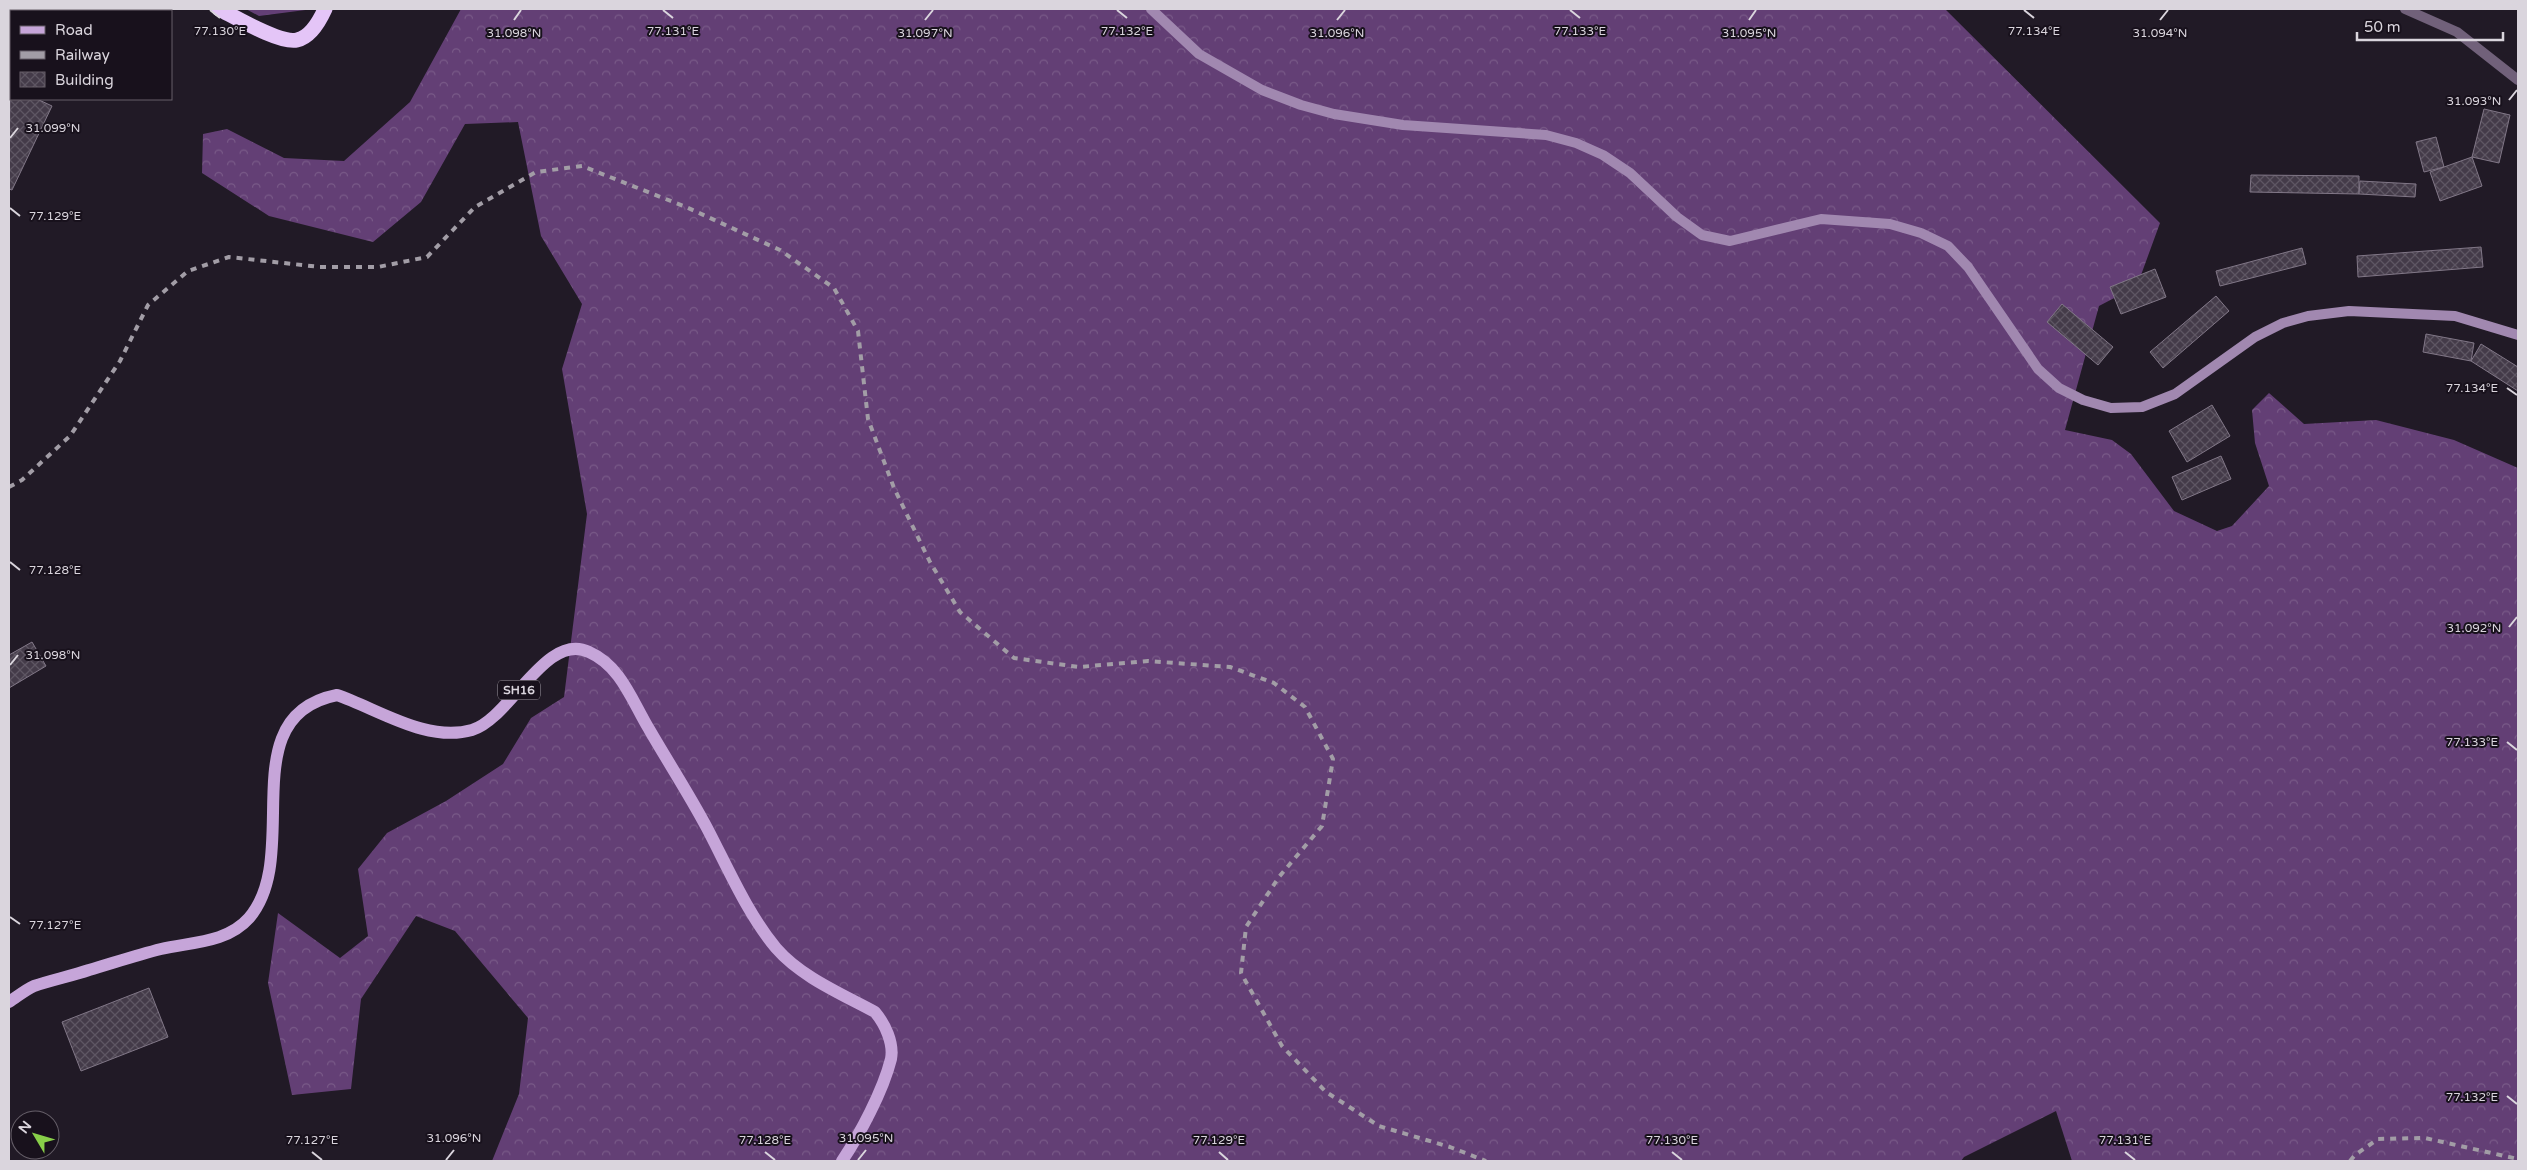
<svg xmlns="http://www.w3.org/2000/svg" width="2527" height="1170" viewBox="0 0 2527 1170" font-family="'Varela Round',sans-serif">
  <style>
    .forest { fill: url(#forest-crowns) }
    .building { fill: url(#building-cross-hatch); stroke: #817787 }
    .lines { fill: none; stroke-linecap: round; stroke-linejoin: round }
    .street { stroke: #71617a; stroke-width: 10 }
    .secondary { stroke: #a188b0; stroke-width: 10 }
    .primary { stroke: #c6a5d9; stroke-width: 12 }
    .highway { stroke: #e4c5f7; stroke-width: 15 }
    .rail { stroke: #a29da6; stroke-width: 4; stroke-dasharray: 6 6; stroke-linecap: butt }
    .ticks { fill: none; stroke: #dad5dd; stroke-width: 2 }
    .labels { text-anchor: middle; stroke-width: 4; stroke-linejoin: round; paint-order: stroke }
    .shield { fill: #18111c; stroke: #a09aa3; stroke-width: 1 }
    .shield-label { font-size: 12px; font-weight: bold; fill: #dad5dd }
    .ticks-label { font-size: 12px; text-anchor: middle; fill: #dad5dd; stroke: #18111c; stroke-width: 4; stroke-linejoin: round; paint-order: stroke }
  </style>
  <defs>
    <pattern id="forest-crowns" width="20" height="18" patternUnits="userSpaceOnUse" patternTransform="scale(1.25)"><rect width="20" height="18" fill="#633f75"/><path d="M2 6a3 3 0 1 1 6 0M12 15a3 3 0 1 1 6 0" fill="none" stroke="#795a88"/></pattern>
    <pattern id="building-cross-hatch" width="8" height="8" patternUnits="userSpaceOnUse" patternTransform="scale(1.25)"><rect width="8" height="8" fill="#443b49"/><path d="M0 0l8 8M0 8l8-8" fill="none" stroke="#5e5663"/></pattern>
  </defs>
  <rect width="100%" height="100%" fill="#211a26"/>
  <g class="forest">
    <polygon points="246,9 313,9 259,16"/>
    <polygon points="461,9 1945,9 2160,223 2137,286 2099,306 2065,430 2112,440 2131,454 2174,511 2217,531 2232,526 2269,486 2255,443 2252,410 2269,393 2304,424 2376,420 2454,440 2518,468 2518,1161 2072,1161 2056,1111 1964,1157 1961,1161 492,1161 519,1094 528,1018 455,931 416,916 361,999 351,1089 292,1095 268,983 278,913 340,958 368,936 358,869 387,833 446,801 503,764 531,718 564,697 587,514 562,369 582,304 541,236 518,122 465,124 421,202 373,242 269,216 202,173 203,134 227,129 284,158 344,161 410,102"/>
  </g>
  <g class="building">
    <polygon points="10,86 11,99 37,99 52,106 12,190 9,189"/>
    <polygon points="2484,109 2510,115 2499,163 2472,157"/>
    <polygon points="2436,137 2444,167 2424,172 2416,142"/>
    <polygon points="2472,157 2482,186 2440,201 2430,172"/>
    <polygon points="2251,175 2359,176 2359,194 2250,192"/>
    <polygon points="2360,181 2416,184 2415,197 2359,194"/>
    <polygon points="2481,247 2483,267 2358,277 2357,256"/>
    <polygon points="2302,248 2306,264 2220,286 2216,271"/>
    <polygon points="2155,269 2166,297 2121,314 2110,287"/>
    <polygon points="2216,296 2229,311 2163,368 2150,352"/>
    <polygon points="2062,304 2113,347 2098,365 2047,322"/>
    <polygon points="2426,334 2474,343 2471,361 2423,352"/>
    <polygon points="2481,344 2518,367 2518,391 2471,361"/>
    <polygon points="2212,405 2230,436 2187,462 2169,431"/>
    <polygon points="2221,456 2231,479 2182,500 2172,477"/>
    <polygon points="32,642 46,666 9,688 9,655"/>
    <polygon points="149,988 168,1037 81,1071 62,1022"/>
  </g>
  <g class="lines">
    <g class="street">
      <polyline points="2405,9 2457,32 2518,80"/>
      <polyline points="48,11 51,9"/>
      <polyline points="9,49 11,46"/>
    </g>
    <polyline class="secondary" points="1151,9 1199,54 1262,90 1301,105 1334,114 1403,125 1546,135 1576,143 1603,155 1630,173 1677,217 1702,235 1730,241 1821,219 1890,224 1921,233 1948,246 1968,267 2038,369 2059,388 2083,400 2111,408 2142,407 2175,394 2255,337 2283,323 2308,316 2349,311 2455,316 2518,335"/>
    <path class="primary" d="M9 1002C17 997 25 990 34 986 52 980 71 976 89 970 113 963 137 955 161 949 191 942 227 943 249 918 304 854 230 716 337 695 378 709 427 743 472 730 510 719 546 631 589 652 621 666 632 701 649 729 668 762 689 794 707 828 728 868 747 913 776 948 801 977 842 994 875 1012 885 1024 894 1043 891 1059 883 1091 860 1134 842 1161"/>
    <path class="highway" d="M219 9C235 17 280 44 297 40 311 37 320 20 325 9"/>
    <g class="rail">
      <polyline points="9,487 22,480 70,436 120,361 148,305 188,271 229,257 320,267 378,267 427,257 475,207 536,172 582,166 686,207 780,250 834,288 858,331 868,419 894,488 930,562 960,612 1014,658 1079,667 1148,661 1230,667 1274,683 1305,707 1333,759 1322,826 1279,877 1246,927 1241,973 1282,1046 1326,1092 1379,1126 1450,1147 1486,1161"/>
      <polyline points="2350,1161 2355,1155 2378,1139 2425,1138 2518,1159"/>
    </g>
  </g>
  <path class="ticks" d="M210 10 220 18M663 10 673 18M1117 10 1127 18M1570 10 1580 18M2024 10 2034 18M514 20 521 10M925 20 933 10M1337 20 1345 10M1749 20 1756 10M2160 20 2168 10M2509 100 2517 90M10 138 18 128M10 208 20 216M2507 388 2517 395M10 562 20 570M2509 627 2517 617M10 665 18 655M2507 742 2517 750M10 917 20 924M2507 1096 2517 1104M312 1152 322 1160M765 1152 775 1160M1219 1152 1228 1160M1672 1152 1682 1160M2125 1152 2135 1160M446 1160 454 1150M858 1160 866 1150"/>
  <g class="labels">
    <rect class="shield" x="498" y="680.5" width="42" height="19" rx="4"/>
    <g class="shield-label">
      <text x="519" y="694">SH16</text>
    </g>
  </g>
  <g class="ticks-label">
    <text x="220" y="35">77.130°E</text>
    <text x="673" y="35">77.131°E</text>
    <text x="1127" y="35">77.132°E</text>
    <text x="2034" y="35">77.134°E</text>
    <text x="1580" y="35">77.133°E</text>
    <text x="514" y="37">31.098°N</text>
    <text x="925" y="37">31.097°N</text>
    <text x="1337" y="37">31.096°N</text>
    <text x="1749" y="37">31.095°N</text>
    <text x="2160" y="37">31.094°N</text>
    <text x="2474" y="105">31.093°N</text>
    <text x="53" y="132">31.099°N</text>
    <text x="55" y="220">77.129°E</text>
    <text x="2472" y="392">77.134°E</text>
    <text x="55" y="574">77.128°E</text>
    <text x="2474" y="632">31.092°N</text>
    <text x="53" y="659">31.098°N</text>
    <text x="2472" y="746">77.133°E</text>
    <text x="55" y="929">77.127°E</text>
    <text x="2472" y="1101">77.132°E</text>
    <text x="454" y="1142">31.096°N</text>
    <text x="866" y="1142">31.095°N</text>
    <text x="312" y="1144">77.127°E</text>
    <text x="765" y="1144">77.128°E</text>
    <text x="1219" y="1144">77.129°E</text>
    <text x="1672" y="1144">77.130°E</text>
    <text x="2125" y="1144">77.131°E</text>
  </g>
  <rect width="2527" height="1170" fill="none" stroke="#dad5dd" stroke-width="20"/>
  <rect x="10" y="10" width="162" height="90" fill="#18111c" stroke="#665f69"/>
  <rect x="20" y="26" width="25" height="8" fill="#c6a5d9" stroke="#665f69"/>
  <text x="55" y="35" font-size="15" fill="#dad5dd">Road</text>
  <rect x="20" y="51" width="25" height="8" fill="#a29da6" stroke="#665f69"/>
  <text x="55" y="60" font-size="15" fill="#dad5dd">Railway</text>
  <rect x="20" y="72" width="25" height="15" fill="url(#building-cross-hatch)" stroke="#665f69"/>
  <text x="55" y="85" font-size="15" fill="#dad5dd">Building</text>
  <g transform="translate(35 1135) rotate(308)"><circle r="24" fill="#18111c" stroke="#665f69"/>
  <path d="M0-4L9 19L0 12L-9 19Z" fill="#88cf49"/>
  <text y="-8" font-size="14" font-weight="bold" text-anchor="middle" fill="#dad5dd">N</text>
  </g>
  <path d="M2357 32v8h146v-8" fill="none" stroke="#dad5dd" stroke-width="2.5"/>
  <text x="2364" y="32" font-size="15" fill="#dad5dd" stroke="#18111c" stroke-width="4" paint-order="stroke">50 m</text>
</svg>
